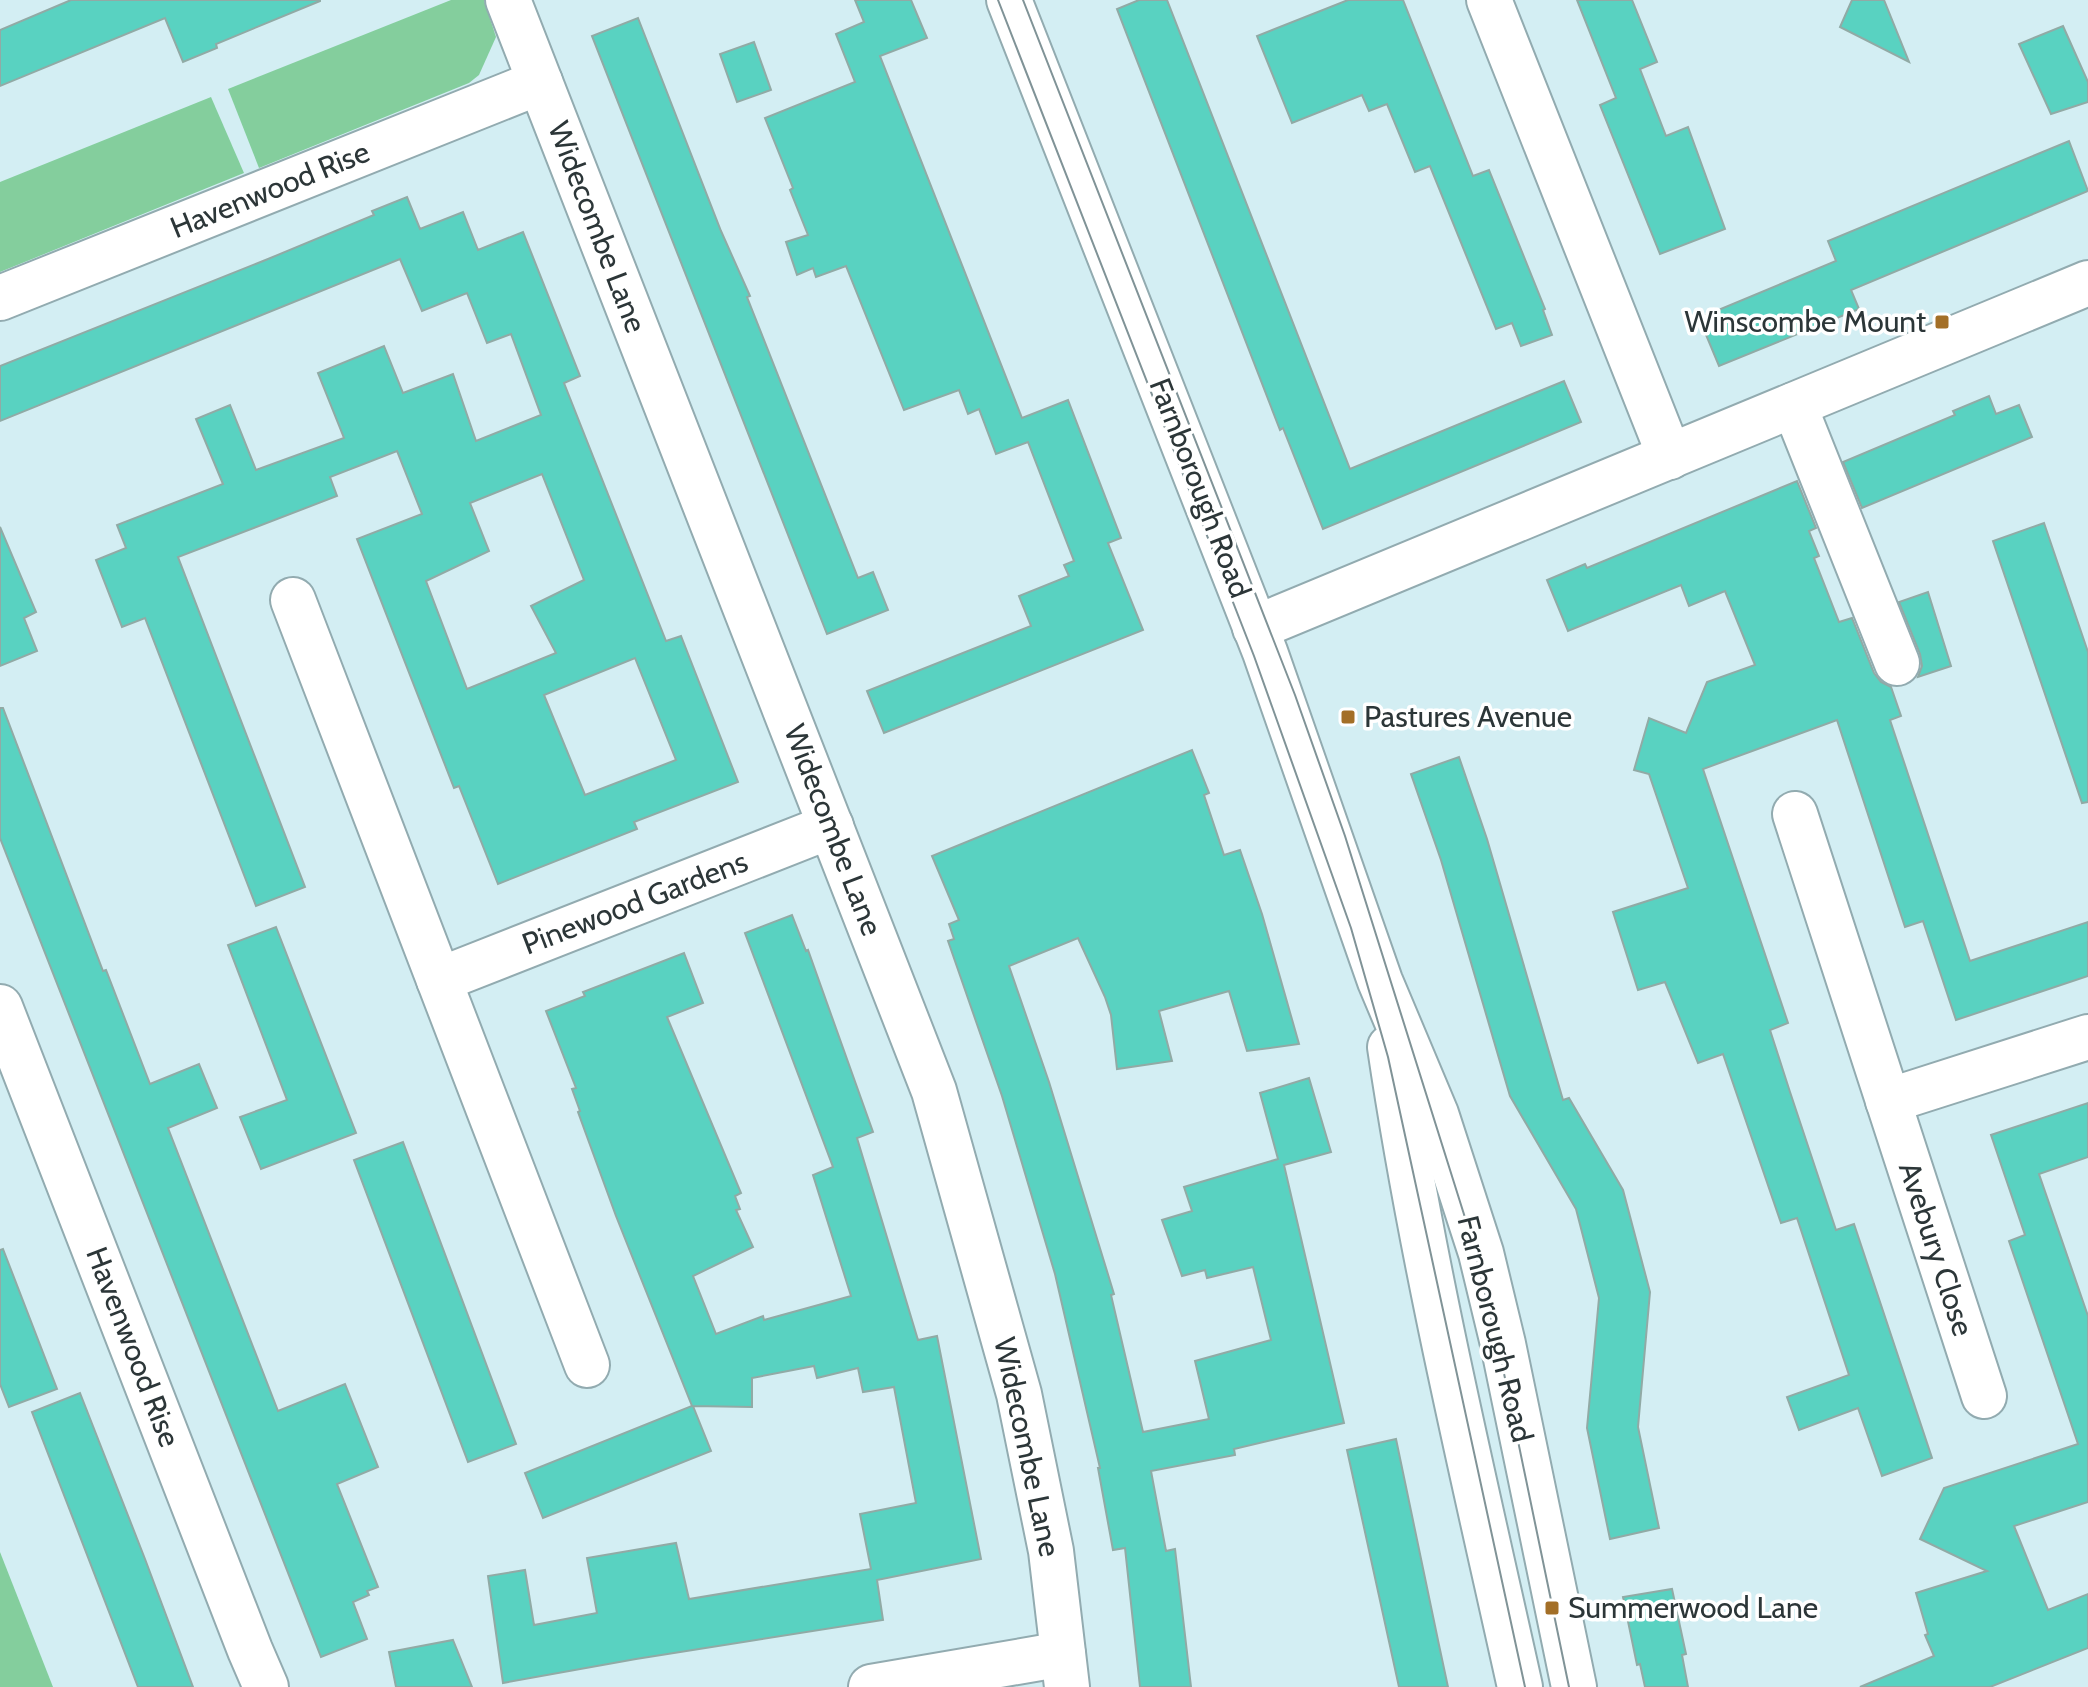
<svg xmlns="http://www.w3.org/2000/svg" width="2088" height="1687" viewBox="0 0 2088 1687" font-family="Cabin,sans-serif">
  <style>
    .green { fill: #84ce9d }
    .building { fill: #59d2c1; stroke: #91aaa5; stroke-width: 2; fill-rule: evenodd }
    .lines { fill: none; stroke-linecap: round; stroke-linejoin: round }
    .minor-casing { stroke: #92abb0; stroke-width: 48 }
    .minor { stroke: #fff; stroke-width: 44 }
    .tram { stroke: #809397; stroke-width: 2 }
    .poi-dot { fill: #a36f27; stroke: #fff; stroke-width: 3 }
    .labels { text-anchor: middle; stroke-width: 7; stroke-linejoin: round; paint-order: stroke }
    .street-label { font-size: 30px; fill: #2c3638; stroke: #fff }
    .poi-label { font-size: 30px; fill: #2c3638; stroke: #fff; text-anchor: start }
  </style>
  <rect width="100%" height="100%" fill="#d3eef3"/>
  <g class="green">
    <polygon points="451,0 484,0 496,37 479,75 469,83 259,168 228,89"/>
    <polygon points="211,97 244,173 0,272 0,182"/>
    <polygon points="0,1552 53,1687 0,1687"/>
  </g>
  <g class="building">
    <polygon points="71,0 320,0 320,1 216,44 217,48 183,62 165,18 0,86 0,30"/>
    <polygon points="855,0 911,0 927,38 880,56 1022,418 1068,400 1121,538 1108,543 1143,630 884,733 867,691 1031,626 1019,596 1069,576 1064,565 1074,561 1028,442 996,454 979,409 968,414 959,390 904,410 846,266 816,277 813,268 797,275 786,242 808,235 790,190 793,188 765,118 855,82 836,34 864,22"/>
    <polygon points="1139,0 1167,0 1350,469 1564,381 1581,422 1323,529 1283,428 1280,430 1117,9"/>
    <polygon points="1348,0 1403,0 1473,176 1489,170 1545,309 1543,310 1552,335 1521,346 1512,323 1496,329 1430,166 1415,172 1387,104 1369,111 1362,95 1292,123 1257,36"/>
    <polygon points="1577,0 1632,0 1657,62 1640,69 1666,136 1688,127 1725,229 1660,254 1600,105 1616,98"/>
    <polygon points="1852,0 1884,0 1909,62 1840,27"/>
    <polygon points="638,18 721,231 750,296 747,297 858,578 873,572 888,610 827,634 592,36"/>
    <polygon points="2063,26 2088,82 2088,102 2051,114 2019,44"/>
    <polygon points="754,42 771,90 737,102 720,54"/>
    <polygon points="2069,141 2088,191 1851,290 1859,309 1719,366 1699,318 1836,261 1828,241"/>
    <path d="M407 197 420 229 463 212 478 250 523 232 580 376 564 383 666 641 681 636 738 782 634 822 637 829 498 884 459 786 454 788 357 539 422 514 397 451 330 477 337 496 178 557 305 887 256 906 145 618 122 627 96 560 126 548 117 525 223 484 196 419 230 405 256 470 344 438 318 373 384 346 403 393 453 374 476 441 541 415 511 334 487 343 467 293 422 311 400 259 0 421V366L268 259 374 215 372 211ZM542 474 584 580 531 606 556 653 467 689 426 581 489 551 470 503ZM635 658 676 760 585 795 544 695Z"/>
    <polygon points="1989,396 1996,414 2019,405 2032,437 1862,508 1843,462 1955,415 1953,411"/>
    <polygon points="1797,481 1816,528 1809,531 1819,556 1814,558 1839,622 1852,618 1874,673 1881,682 1891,687 1901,716 1890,720 1970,961 2088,922 2088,976 1956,1020 1923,921 1905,927 1837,720 1703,769 1788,1023 1770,1030 1790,1092 1836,1230 1854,1224 1932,1458 1882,1476 1858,1408 1799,1430 1787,1397 1849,1375 1797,1218 1781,1223 1723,1054 1698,1063 1665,982 1638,990 1613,912 1688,888 1649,774 1634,770 1649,718 1686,733 1707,682 1755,665 1725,591 1689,606 1681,585 1568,631 1547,580 1585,564 1587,568"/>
    <polygon points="2044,523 2088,652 2088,802 2082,803 1993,541"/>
    <polygon points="0,527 36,612 24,618 37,651 0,666"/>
    <polygon points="1928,592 1951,666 1918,677 1922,666 1920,654 1899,602"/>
    <polygon points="0,708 3,708 103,971 106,970 150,1084 199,1064 217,1108 168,1128 278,1411 345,1384 378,1467 337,1484 378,1587 367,1591 369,1595 353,1602 367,1639 321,1657 0,838"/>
    <polygon points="1192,750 1209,793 1204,795 1224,855 1240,850 1262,914 1299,1044 1247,1051 1229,991 1159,1011 1172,1061 1117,1069 1111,1015 1105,997 1078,938 1009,966 1049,1082 1114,1294 1111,1295 1143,1432 1209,1419 1195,1361 1271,1340 1253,1267 1207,1278 1205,1270 1182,1276 1162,1220 1192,1211 1184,1187 1278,1159 1260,1093 1309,1078 1331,1152 1284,1165 1344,1423 1234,1449 1235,1455 1151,1471 1166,1551 1175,1549 1191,1687 1140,1687 1125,1548 1113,1550 1098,1468 1100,1468 1055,1274 1002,1096 948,941 954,939 949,924 959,920 932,856"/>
    <polygon points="1459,757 1487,839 1563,1100 1569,1098 1623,1190 1650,1292 1638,1427 1659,1528 1610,1539 1587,1428 1599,1298 1576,1209 1510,1096 1441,860 1411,774"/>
    <polygon points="792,915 806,951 808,950 873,1132 857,1138 918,1340 937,1336 981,1559 877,1580 883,1620 636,1659 503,1683 488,1576 525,1570 534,1625 597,1613 587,1558 676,1543 689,1599 871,1569 860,1514 916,1503 894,1387 863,1392 858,1368 817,1378 814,1366 752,1378 752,1407 693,1406 711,1451 543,1518 525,1473 692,1406 616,1216 578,1112 580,1111 572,1089 576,1088 546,1011 585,996 583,992 684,953 703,1003 667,1017 741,1193 735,1196 740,1209 736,1210 753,1247 693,1276 716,1334 763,1316 764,1320 851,1296 813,1175 833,1167 745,933"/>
    <polygon points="276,927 356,1133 261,1169 240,1117 287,1100 228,945"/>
    <polygon points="2088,1103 2088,1157 2039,1174 2088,1316 2088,1502 2014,1526 2048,1610 2088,1594 2088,1648 1990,1687 1860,1687 1934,1656 1925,1635 1928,1634 1916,1593 1987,1571 1920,1539 1944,1488 2078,1444 2009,1241 2025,1235 1991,1135"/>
    <polygon points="403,1142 516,1444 468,1462 354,1160"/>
    <polygon points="3,1249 57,1389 9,1407 0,1384 0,1250"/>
    <polygon points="80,1393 145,1559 193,1687 138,1687 32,1412"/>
    <polygon points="1396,1439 1439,1645 1448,1687 1399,1687 1347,1450"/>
    <polygon points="1672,1589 1686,1654 1682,1655 1688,1687 1645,1687 1640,1664 1637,1665 1623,1597"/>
    <polygon points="453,1640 472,1687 396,1687 389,1652"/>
  </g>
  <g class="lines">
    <defs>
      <g id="minor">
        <polyline points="508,0 934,1091 1019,1394 1051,1551 1067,1687"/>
        <polyline points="1009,0 1265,652 1380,981 1436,1114 1481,1253 1503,1344 1574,1687"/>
        <polyline points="1489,0 1670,457"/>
        <polyline points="0,298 540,82"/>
        <polyline points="1794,405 1897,663"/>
        <polyline points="293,600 587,1365"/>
        <polyline points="1255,628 2088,283"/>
        <polyline points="1795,814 1984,1396"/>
        <polyline points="439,980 831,826"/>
        <polyline points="0,1007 250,1650 266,1687"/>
        <path d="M1390 1047C1422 1262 1473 1475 1520 1687"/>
        <polyline points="1888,1101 2088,1037"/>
        <polyline points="871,1687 1063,1654"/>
      </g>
    </defs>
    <use href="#minor" class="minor-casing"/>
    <use href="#minor" class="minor"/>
    <g class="tram">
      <polyline points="998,0 1254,656 1351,928 1388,1057 1525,1687"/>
      <polyline points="1023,0 1295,695 1345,836 1473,1243 1501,1359 1569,1687"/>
    </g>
  </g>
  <g class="poi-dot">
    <rect x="1934" y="314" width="16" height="16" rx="4"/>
    <rect x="1340" y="709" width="16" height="16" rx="4"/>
    <rect x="1544" y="1600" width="16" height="16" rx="4"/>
  </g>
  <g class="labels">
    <g class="street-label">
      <text transform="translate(270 190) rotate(-22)" y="10">Havenwood Rise</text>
      <text transform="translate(597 227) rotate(69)" y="10">Widecombe Lane</text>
      <text transform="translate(1200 488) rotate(69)" y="10">Farnborough Road</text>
      <text transform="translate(833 830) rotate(69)" y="10">Widecombe Lane</text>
      <text transform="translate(635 903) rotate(-21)" y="10">Pinewood Gardens</text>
      <text transform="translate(1936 1249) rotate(72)" y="10">Avebury Close</text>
      <text transform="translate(1495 1329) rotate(76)" y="10">Farnborough Road</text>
      <text transform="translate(133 1347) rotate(69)" y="10">Havenwood Rise</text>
      <text transform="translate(1027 1447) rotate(78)" y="10">Widecombe Lane</text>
    </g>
    <g class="poi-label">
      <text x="1926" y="332" text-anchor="end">Winscombe Mount</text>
      <text x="1364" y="727">Pastures Avenue</text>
      <text x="1568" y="1618">Summerwood Lane</text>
    </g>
  </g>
</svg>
